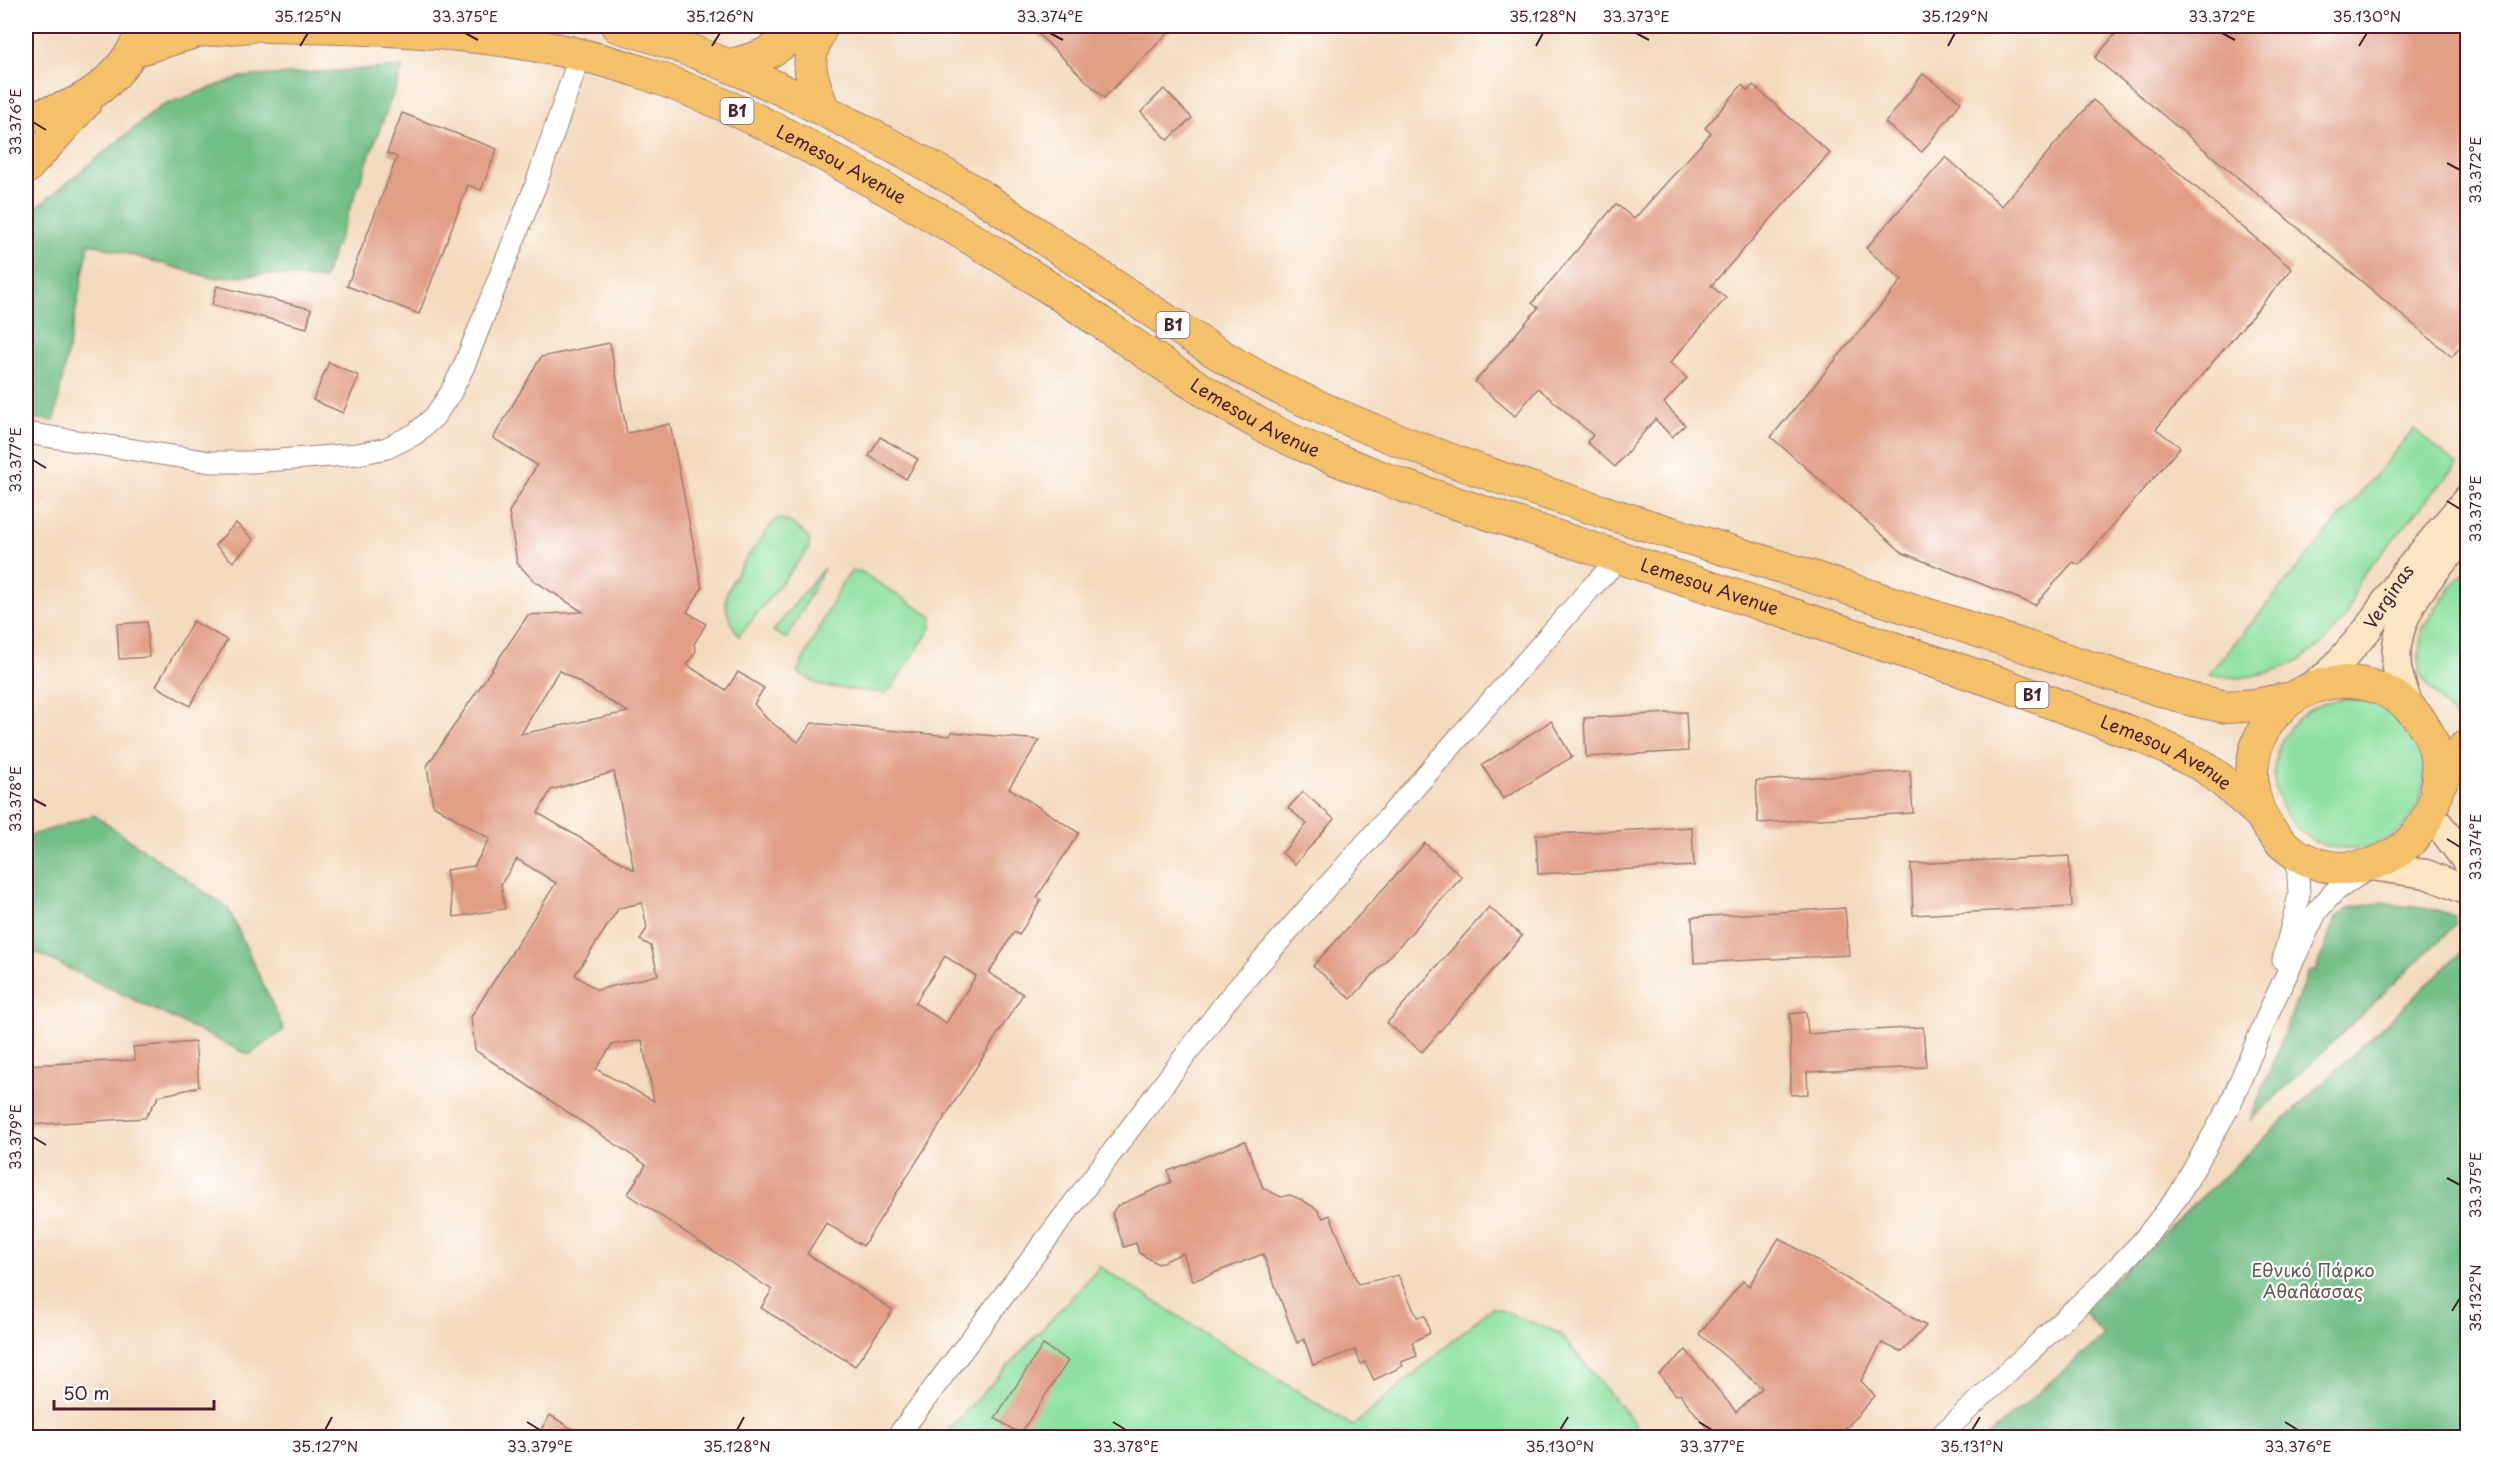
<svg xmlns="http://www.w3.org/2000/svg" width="2493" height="1463" viewBox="0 0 2493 1463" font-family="'Playpen Sans',sans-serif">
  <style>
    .green { fill: #8ee0a1; stroke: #6c8066; stroke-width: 1.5 }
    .forest { fill: #72be87; stroke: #5e6e59; stroke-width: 1.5 }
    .building { fill: #e19e85; fill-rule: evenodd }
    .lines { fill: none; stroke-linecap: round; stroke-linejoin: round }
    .street-casing { stroke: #9e7c74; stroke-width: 23 }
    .secondary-casing { stroke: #9e7c74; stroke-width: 31 }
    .primary-casing { stroke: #9e7c74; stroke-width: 34 }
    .highway-casing { stroke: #9e7c74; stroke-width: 35 }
    .street { stroke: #fff; stroke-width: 21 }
    .secondary { stroke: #fbe6c3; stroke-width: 28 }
    .primary { stroke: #f4c16a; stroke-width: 32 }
    .highway { stroke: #f4c16a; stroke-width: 33 }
    .ticks { fill: none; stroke: #4a1f2b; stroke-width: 2 }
    .labels { text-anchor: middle; stroke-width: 4.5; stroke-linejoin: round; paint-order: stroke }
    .shield { fill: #fff; stroke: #80626b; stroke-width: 1.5 }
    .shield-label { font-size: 16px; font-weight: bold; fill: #4a1f2b }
    .street-label { font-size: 18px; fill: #4a1f2b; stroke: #fff }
    .park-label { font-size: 18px; fill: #5e594e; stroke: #fff }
    .neatline { fill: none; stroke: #4a1f2b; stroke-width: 2 }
    .ticks-label { font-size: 15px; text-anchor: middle; fill: #4a1f2b }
  </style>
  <rect width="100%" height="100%" fill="#fff"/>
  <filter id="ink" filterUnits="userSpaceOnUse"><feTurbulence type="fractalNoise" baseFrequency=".0167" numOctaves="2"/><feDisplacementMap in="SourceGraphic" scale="12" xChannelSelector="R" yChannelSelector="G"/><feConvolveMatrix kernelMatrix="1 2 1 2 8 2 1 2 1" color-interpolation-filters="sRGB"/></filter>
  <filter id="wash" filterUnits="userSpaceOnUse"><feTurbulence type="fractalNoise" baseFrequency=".008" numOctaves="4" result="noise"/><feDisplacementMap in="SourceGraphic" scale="24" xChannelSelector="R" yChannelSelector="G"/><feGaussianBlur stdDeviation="1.35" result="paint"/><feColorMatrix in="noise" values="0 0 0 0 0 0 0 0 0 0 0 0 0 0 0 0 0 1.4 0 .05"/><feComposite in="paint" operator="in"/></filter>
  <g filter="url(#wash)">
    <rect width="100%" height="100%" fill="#f3dabd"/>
    <g class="green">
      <polygon points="2414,429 2457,465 2360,578 2345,618 2324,642 2299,661 2271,672 2240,678 2208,675"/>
      <path d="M777 519C791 520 802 530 810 540L808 550 739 636C731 625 723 607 727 593 733 574 764 534 777 519Z"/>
      <polygon points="824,568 787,639 773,631 823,569"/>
      <polygon points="2467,570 2468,725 2462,727 2419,674 2419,652 2422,628 2453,585"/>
      <polygon points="852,571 860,571 932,617 931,628 891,689 885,693 821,686 797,672 842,583"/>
      <circle cx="2349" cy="774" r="75"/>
      <polygon points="1100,1267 1353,1426 1492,1307 1559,1333 1646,1437 941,1438"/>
    </g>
    <g class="forest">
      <polygon points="403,67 323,280 266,274 212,278 89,243 54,421 26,417 26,218 30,213 161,106 241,77"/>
      <polygon points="94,815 228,908 284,1030 249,1055 26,948 26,837"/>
      <polygon points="2380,903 2436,910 2455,916 2455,925 2250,1121 2308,972 2316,971 2336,918 2348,908"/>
      <polygon points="2467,947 2467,1437 1985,1438 2104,1336 2082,1310"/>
    </g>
    <g id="blocks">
      <g class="building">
        <polygon points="1030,26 1175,26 1104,98"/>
        <polygon points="2122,26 2468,26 2468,354 2460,347 2452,357 2095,58"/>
        <polygon points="1923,74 1961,102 1922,152 1885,123"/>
        <polygon points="1742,85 1748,91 1753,85 1830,153 1711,286 1726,298 1670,363 1687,378 1664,403 1685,425 1672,437 1655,419 1615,467 1587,442 1593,435 1538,388 1515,416 1475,382 1538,308 1532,303 1616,204 1634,219 1711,133 1705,128"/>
        <polygon points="1164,89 1192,118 1168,140 1141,112"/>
        <polygon points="2093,100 2292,269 2156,429 2180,447 2079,565 2073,562 2035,605 1903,553 1771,437 1902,280 1866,248 1946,157 2002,206"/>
        <polygon points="402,113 497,149 481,190 468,185 419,314 347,286 397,157 387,153"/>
        <polygon points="217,286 311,309 307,328 212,305"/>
        <path d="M610 343 627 433 670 424 702 588 687 612 706 624 694 644 696 651 687 665 726 690 738 672 764 688 754 704 767 719 798 742 812 723 950 736 952 732 1040 740 1009 788 1079 833 1037 897 1041 900 1019 935 1014 932 989 973 1023 994 863 1246 826 1223 807 1254 893 1310 855 1366 761 1308 772 1290 628 1194 646 1165 475 1050 471 1017 556 883 517 859 501 884 505 909 454 917 446 870 474 866 490 839 433 805 427 766 528 615 583 612 533 580 517 563 509 512 537 465 493 438 541 357ZM559 670 628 712 521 734ZM614 772 634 870 538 813 551 790ZM642 903 647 928 640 940 651 946 658 975 597 990 575 975 619 908ZM945 956 976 976 946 1023 915 1003ZM642 1040 654 1101 596 1069 612 1045Z"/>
        <polygon points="329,362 359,376 343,413 313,400"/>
        <polygon points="880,437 918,459 906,479 869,456"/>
        <polygon points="236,523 254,540 233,562 215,545"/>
        <polygon points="193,621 227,640 190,706 156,686"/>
        <polygon points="147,622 149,657 119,659 117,624"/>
        <polygon points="1686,712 1688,751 1586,757 1584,718"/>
        <polygon points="1551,721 1572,757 1503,799 1482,765"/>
        <polygon points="1910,771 1913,813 1758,823 1756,781"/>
        <polygon points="1303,792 1334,819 1295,864 1282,853 1307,824 1288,808"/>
        <polygon points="1692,827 1694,866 1538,874 1536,835"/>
        <polygon points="1425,843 1462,877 1351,999 1313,966"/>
        <polygon points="2069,856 2072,907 1913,915 1911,864"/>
        <polygon points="1489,907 1522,936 1422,1052 1387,1023"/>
        <polygon points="1845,908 1849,955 1694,963 1692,917"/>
        <polygon points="1806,1012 1808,1034 1923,1027 1926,1067 1807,1072 1808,1094 1791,1095 1790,1014"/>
        <polygon points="195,1042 199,1087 159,1096 145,1118 26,1125 26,1065 135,1060 133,1047"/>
        <polygon points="1245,1141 1263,1188 1281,1197 1290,1195 1302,1200 1317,1209 1323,1218 1330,1215 1358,1284 1398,1275 1417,1317 1425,1316 1430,1333 1412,1342 1417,1356 1401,1362 1403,1366 1374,1380 1365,1362 1361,1364 1355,1350 1313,1365 1304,1339 1297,1343 1263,1254 1193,1281 1183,1253 1158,1264 1139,1253 1136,1243 1124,1247 1112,1213 1117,1206 1171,1182 1168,1171"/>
        <polygon points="1779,1238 1926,1326 1902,1352 1882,1343 1861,1381 1875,1396 1838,1437 1714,1437 1680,1394 1676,1395 1659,1374 1686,1350 1736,1412 1762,1388 1699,1334 1743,1281 1749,1286"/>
        <polygon points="1043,1345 1068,1361 1020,1434 995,1418"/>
        <polygon points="550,1415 585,1437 536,1437"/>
      </g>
    </g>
  </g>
  <g filter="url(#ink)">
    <use href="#blocks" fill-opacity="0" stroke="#9e7c74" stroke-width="1.5"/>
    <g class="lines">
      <defs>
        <g id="street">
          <polyline points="26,433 211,462 253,462 358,454 387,448 415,434 434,417 450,394 464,366 535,187 580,55"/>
          <polyline points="2283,960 2299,895 2297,857"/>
          <polyline points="896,1438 1228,999 1590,589 1621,557"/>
          <polyline points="1938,1438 2099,1286 2141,1243 2179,1195 2230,1105 2271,1007 2317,911 2334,892 2371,866"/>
        </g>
        <g id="secondary">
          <path id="s1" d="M2304 691 2330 673 2367 630 2403 576 2468 498"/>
          <path d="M2408 704C2405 693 2399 680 2397 668 2390 613 2435 571 2468 533"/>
          <polyline points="2430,813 2468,863"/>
          <polyline points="2371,866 2426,874 2468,891"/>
        </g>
        <g id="primary">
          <path id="s2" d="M266 26C395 29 521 31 644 73 725 101 801 141 875 183 932 215 988 247 1042 283 1115 331 1186 383 1263 426 1307 449 1355 467 1401 485L2005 685 2143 737 2203 766 2219 778 2260 814"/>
          <path d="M617 26C709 52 794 94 879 139 914 158 951 176 984 198 1047 240 1108 283 1172 324 1210 349 1249 374 1291 394 1440 464 1600 511 1756 559 1902 605 2047 655 2193 700L2227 707 2255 705 2292 698"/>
          <path d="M822 26C803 64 810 71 823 109"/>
          <polyline points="133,51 198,31 251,26"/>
          <path d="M730 65C762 58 779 50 802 26"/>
          <path d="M26 116C80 112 126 77 144 26"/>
          <polyline points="26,168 85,103"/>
          <circle cx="2345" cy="775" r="93"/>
        </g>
        <polyline id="highway" points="2436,788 2463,749 2468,746"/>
      </defs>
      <use href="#street" class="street-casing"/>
      <use href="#secondary" class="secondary-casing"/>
      <use href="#primary" class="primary-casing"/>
      <use href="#highway" class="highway-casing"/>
      <use href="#street" class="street"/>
      <use href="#secondary" class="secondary"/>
      <use href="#primary" class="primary"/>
      <use href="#highway" class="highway"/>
    </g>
  </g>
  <path class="ticks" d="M465 33 478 40M1050 33 1063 40M1636 33 1649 40M2222 33 2235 40M300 46 308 33M712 46 720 33M1536 46 1543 33M1948 46 1955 33M2359 46 2367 33M33 122 46 130M2447 163 2460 170M33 460 46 468M2447 501 2460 509M33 799 46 806M2447 839 2460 847M33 1137 46 1145M2447 1178 2460 1185M2452 1311 2460 1298M527 1422 540 1430M1113 1422 1126 1430M1699 1422 1712 1430M2285 1422 2298 1430M325 1430 332 1417M737 1430 744 1417M1560 1430 1568 1417M1972 1430 1980 1417"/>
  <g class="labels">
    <g class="shield">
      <rect x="720.5" y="98" width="33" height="26" rx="4.5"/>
      <rect x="1156.5" y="312" width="33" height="26" rx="4.5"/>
      <rect x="2015.5" y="682" width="33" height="26" rx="4.5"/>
    </g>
    <g class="shield-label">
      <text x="737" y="117">B1</text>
      <text x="1173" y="331">B1</text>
      <text x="2032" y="701">B1</text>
    </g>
    <g class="street-label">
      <text dy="6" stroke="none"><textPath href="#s2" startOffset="600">Lemesou Avenue</textPath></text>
      <text dy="6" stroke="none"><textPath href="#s2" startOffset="1086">Lemesou Avenue</textPath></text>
      <text dy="6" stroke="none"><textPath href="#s2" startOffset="1572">Lemesou Avenue</textPath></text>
      <text dy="6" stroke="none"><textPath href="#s1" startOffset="128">Verginas</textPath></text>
      <text dy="6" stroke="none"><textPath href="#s2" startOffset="2058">Lemesou Avenue</textPath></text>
    </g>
    <g class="park-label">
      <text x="2313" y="1277">Εθνικό Πάρκο<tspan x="2313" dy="21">Αθαλάσσας</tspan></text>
    </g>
  </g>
  <rect width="2493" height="1463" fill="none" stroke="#fff" stroke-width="66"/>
  <path d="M54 1400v9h160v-9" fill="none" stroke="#4a1f2b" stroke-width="3"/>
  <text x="63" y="1400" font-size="18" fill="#4a1f2b" stroke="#ffffff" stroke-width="4.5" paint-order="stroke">50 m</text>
  <rect x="33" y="33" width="2427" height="1397" class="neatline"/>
  <g class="ticks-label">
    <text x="308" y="22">35.125°N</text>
    <text x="465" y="22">33.375°E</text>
    <text x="720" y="22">35.126°N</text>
    <text x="1050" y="22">33.374°E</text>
    <text x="1543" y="22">35.128°N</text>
    <text x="1636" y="22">33.373°E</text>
    <text x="1955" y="22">35.129°N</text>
    <text x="2222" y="22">33.372°E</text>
    <text x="2367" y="22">35.130°N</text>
    <text transform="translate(16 122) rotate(-90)" y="5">33.376°E</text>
    <text transform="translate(2476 170) rotate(-90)" y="5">33.372°E</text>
    <text transform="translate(16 460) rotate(-90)" y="5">33.377°E</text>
    <text transform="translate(2476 509) rotate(-90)" y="5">33.373°E</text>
    <text transform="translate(16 799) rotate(-90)" y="5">33.378°E</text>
    <text transform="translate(2476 847) rotate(-90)" y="5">33.374°E</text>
    <text transform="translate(16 1137) rotate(-90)" y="5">33.379°E</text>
    <text transform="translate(2476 1185) rotate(-90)" y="5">33.375°E</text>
    <text transform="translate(2476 1298) rotate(-90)" y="5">35.132°N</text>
    <text x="325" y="1452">35.127°N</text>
    <text x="540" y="1452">33.379°E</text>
    <text x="737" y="1452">35.128°N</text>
    <text x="1126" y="1452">33.378°E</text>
    <text x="1560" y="1452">35.130°N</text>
    <text x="1712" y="1452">33.377°E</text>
    <text x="1972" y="1452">35.131°N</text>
    <text x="2298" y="1452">33.376°E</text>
  </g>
</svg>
